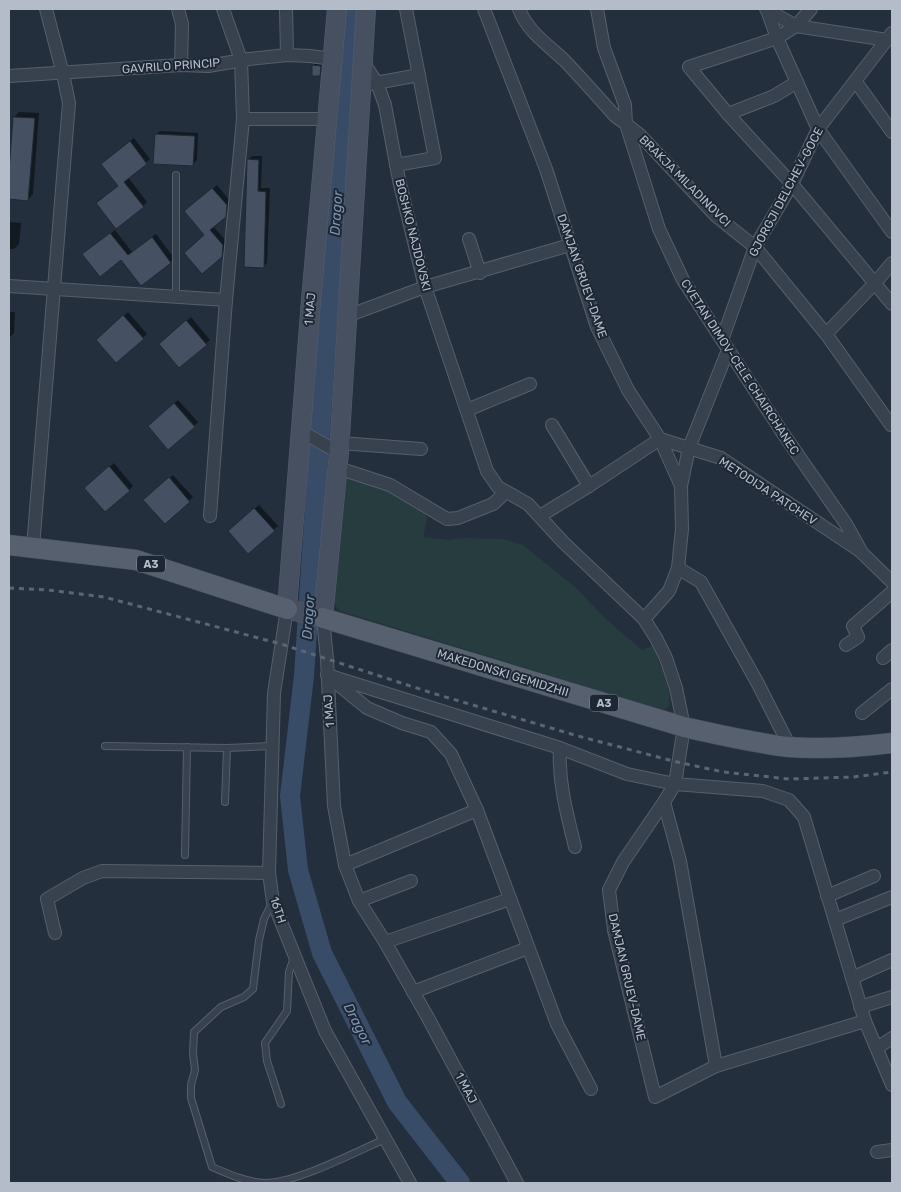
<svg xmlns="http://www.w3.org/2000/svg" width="901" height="1192" viewBox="0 0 901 1192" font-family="Rubik,sans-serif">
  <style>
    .green { fill: #263c3f }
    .shadow { fill: #0007 }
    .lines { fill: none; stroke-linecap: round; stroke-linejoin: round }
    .river { stroke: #394c67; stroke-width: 20 }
    .building { fill: #455162; stroke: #1f2835 }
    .lane-casing { stroke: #565f6c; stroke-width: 8 }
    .street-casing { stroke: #565f6c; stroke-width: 14 }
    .secondary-casing { stroke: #565f6c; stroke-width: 20 }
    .primary-casing { stroke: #414a57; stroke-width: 21 }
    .lane { stroke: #38414e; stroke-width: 6 }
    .street { stroke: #38414e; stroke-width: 12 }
    .secondary { stroke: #465061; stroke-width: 19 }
    .primary { stroke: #56606e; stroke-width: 20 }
    .rail { stroke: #5a6575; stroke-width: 3; stroke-dasharray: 5 5; stroke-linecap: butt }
    .labels { text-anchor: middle; stroke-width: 4; stroke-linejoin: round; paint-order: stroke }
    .shield { fill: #1d2633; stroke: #878f9c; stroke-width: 1 }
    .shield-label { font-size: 11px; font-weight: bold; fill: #b4bcc9 }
    .street-label { font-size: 12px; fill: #b4bcc9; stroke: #1d2633 }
    .water-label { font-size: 14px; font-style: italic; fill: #7c92b1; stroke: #1d2633 }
  </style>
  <rect width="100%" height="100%" fill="#242f3e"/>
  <path class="green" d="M345 476 392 491 425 512 427 520 423 537 449 540 462 538 503 539 523 545 575 587 606 619 642 650 652 646C658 660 675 694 668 708L663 710 340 611 335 605 334 598Z"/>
  <g class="shadow">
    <polygon points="316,63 322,64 322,72 319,75 313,74 314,65"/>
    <polygon points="19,112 39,113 33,194 28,200 9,198 14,117"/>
    <polygon points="160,131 198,133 197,160 193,164 156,135"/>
    <polygon points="134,138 150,159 128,177 147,202 143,206 119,186 106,160"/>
    <polygon points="252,156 262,156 261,188 270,188 267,263 263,267 249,159"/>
    <polygon points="217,185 230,201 229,212 213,226 226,241 225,251 221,256 205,235 189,208"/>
    <polygon points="9,222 21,223 19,244 14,249 9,249"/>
    <polygon points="115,230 132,252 156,234 174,258 170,262 122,258 88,251"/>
    <polygon points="9,312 15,312 14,333 9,338"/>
    <polygon points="128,312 147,334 117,361 101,336"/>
    <polygon points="191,317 210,340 179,367 164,340"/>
    <polygon points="178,400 198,422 194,426 153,422"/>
    <polygon points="114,463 133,486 129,490 90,484"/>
    <polygon points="173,475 193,497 165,523 149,496"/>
    <polygon points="259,505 278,526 248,552 233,527"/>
  </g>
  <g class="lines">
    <polyline class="river" points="350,9 340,125 304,676 290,796 298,870 322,953 397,1102 460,1183"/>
  </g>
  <g class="building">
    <polygon points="312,65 321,66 320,76 312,76"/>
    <polygon points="13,117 35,118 28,201 9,199 9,171"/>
    <polygon points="155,134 195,136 193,166 153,164"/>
    <polygon points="130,141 147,164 124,182 144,207 116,229 96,203 118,186 101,164"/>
    <polygon points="247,159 259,160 258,191 266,192 264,268 244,267"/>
    <polygon points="212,188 227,205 226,217 210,230 223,245 222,257 202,274 184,253 204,235 184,211"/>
    <polygon points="110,233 128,255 152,237 171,263 141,286 121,260 100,277 82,254"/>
    <polygon points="123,315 144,339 116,363 96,340"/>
    <polygon points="186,320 207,345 179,368 159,344"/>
    <polygon points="174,403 195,427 168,450 148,426"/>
    <polygon points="109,466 130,491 105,512 84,488"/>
    <polygon points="169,477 190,502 165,524 143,500"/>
    <polygon points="254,508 275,531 248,554 228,531"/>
  </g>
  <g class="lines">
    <defs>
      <g id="lane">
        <polyline points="176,297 176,175"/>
        <polyline points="105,746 227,748 272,746"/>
        <polyline points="225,802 227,748"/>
        <polyline points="185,855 187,747"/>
        <path d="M272 903 264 919 259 940 253 989 244 997 221 1007 194 1032 193 1054 195 1070 191 1085V1098L212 1167C228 1174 246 1182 264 1183 294 1184 356 1152 385 1139"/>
        <polyline points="281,1104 267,1061 265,1043 287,1011 289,972 294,957"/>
      </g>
      <g id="street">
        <polyline points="178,9 182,24 181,65"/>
        <polyline points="286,9 287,55"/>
        <polyline points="484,9 546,169 597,327 628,390 660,439 681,486 682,529 678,568 669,591 644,619 656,638 666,658 676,688 684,727 675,784 664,802 623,862 609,890 614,930 655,1097 716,1066 865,1021"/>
        <path d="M519 9C528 32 547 44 565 61 582 79 599 98 615 116L626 124 659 229 683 280 782 432 846 524 862 553 892 582"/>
        <polyline points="597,9 604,48 625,105 626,124 640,135 716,216 755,247 826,334 891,425 892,424"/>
        <polyline points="766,9 796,26 887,40"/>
        <polyline points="811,9 796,26 777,38 689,67 728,114 792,184 892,304"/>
        <polyline points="767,10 777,38 818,129 892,232"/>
        <polyline points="363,62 377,83 385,105 399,180 425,287 487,471 498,487 528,504 563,542 644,619"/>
        <polyline points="9,76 181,65 208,66 249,59 287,55 310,56 332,59"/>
        <polyline points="856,82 892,132"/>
        <polyline points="370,84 419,75"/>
        <polyline points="728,114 774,96 797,82"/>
        <polyline points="243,119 328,119"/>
        <polyline points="396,165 435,158 406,9"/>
        <polyline points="469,239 480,273"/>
        <polyline points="9,286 226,300"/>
        <polyline points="347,316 425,287 570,245"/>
        <polyline points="826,334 875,283 892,263"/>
        <polyline points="722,340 755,247 792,184 818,129 892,33"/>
        <polyline points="467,410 530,384"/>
        <polyline points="552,425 589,486"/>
        <polyline points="301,431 339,453"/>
        <polyline points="340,443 421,449"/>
        <polyline points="338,468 390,485 447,519 458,518 493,504 506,492"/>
        <polyline points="681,486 689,448 728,350"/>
        <polyline points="210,516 226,300 243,119 241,60 223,9"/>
        <polyline points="540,516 589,486 660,439 721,458 860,551"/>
        <polyline points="33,547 69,103 63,74 46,9"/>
        <polyline points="678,568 701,582 757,682 790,747"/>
        <polyline points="287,609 274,693 269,873 273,902 325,1031 410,1183"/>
        <polyline points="323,618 327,659 334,806 345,865 359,901 385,942 427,1016 517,1183"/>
        <polyline points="846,645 858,637 853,626 892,592"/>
        <polyline points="883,658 892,650"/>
        <polyline points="327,675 560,748 627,774 675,784 763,791 789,800 804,817 865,1021 892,1085"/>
        <polyline points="334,681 367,708 402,723 431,732 451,754 477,810 557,1024 591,1089"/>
        <polyline points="862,713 892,689"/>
        <path d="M560 748C558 782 567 814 575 847"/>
        <polyline points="664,802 680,861 716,1066"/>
        <polyline points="345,865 477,810"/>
        <polyline points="827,896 874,876"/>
        <polyline points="359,901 411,881"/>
        <polyline points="835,920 892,897"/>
        <polyline points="55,933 47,899 83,878 102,871 269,873"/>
        <polyline points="385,942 510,899"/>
        <polyline points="852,978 892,960"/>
        <polyline points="413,992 528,948"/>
        <polyline points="860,1007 892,997"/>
        <polyline points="877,1048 892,1038"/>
        <polyline points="877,1152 892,1150"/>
      </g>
      <polyline id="secondary" points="337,9 311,300 287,609 323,618 339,453 366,9"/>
      <g id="primary">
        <polyline points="9,545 136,560 287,609"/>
        <path d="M323 618 684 727C719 735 754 743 789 747 823 750 858 747 892 743"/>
      </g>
    </defs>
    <use href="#lane" class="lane-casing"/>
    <use href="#street" class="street-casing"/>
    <use href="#secondary" class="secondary-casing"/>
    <use href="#primary" class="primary-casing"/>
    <use href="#lane" class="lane"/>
    <use href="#street" class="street"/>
    <use href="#secondary" class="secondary"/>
    <use href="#primary" class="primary"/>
    <polyline class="rail" points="9,588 48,590 104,597 281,644 432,693 578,736 673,761 723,772 789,779 853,777 892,772"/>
  </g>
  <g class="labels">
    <g class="shield">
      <rect x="137" y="555.5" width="28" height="17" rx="4"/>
      <rect x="590" y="694.5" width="28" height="17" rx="4"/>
    </g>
    <g class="shield-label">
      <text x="151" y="568">A3</text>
      <text x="604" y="707">A3</text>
    </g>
    <g class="street-label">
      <text transform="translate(171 66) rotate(-4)" y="4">GAVRILO PRINCIP</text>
      <text transform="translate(685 181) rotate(45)" y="4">BRAKJA MILADINOVCI</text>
      <text transform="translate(786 192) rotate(-62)" y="4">GJORGJI DELCHEV-GOCE</text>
      <text transform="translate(413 235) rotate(76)" y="4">BOSHKO NAJDOVSKI</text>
      <text transform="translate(582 276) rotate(71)" y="4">DAMJAN GRUEV-DAME</text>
      <text transform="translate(310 309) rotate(-85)" y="4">1 MAJ</text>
      <text transform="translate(740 367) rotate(57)" y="4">CVETAN DIMOV-CELE CHAIRCHANEC</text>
      <text transform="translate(768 491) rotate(33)" y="4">METODIJA PATCHEV</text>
      <text transform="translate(503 673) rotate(17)" y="4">MAKEDONSKI GEMIDZHII</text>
      <text transform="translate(329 711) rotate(-94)" y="4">1 MAJ</text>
      <text transform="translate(278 910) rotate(72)" y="4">16TH</text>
      <text transform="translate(627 977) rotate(77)" y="4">DAMJAN GRUEV-DAME</text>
      <text transform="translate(466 1088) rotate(62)" y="4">1 MAJ</text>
    </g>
    <g class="water-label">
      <text transform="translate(336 213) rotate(-86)" y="5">Dragor</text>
      <text transform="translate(308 617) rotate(-86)" y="5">Dragor</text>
      <text transform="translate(358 1024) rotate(63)" y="5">Dragor</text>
    </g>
  </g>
  <rect width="901" height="1192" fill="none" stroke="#b4bcc9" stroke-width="20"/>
</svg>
